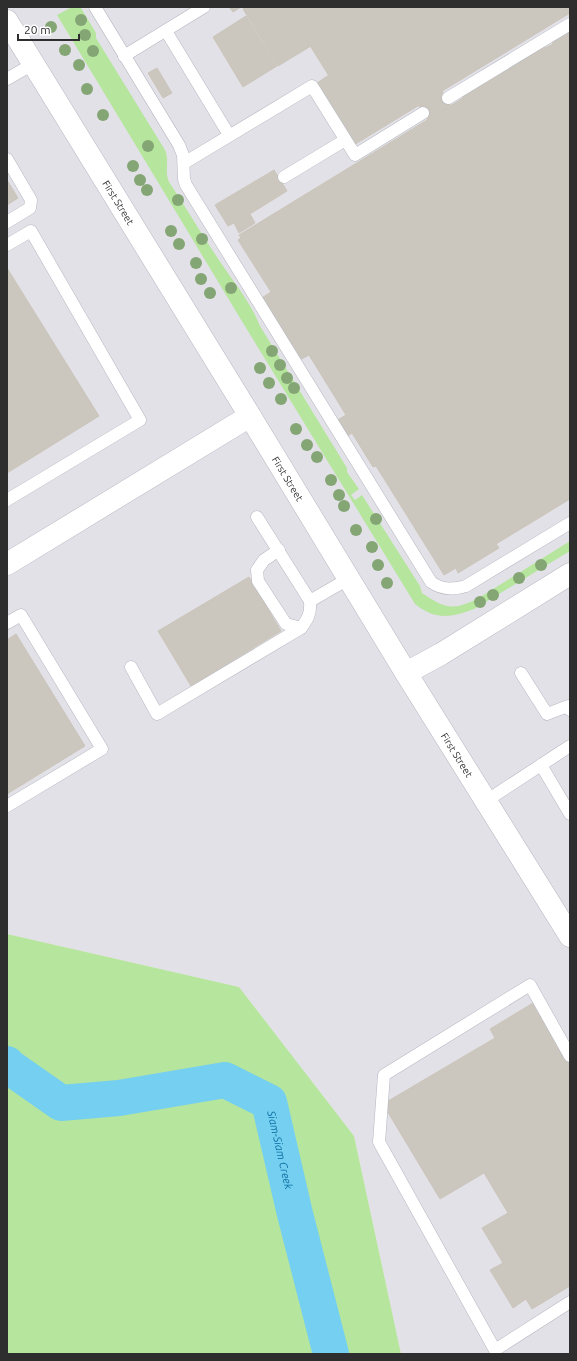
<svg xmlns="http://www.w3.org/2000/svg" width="577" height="1361" viewBox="0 0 577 1361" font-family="Ubuntu,sans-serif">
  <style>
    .industrial { fill: #e3e1e8 }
    .green { fill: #b6e59e }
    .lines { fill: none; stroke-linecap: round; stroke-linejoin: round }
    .river { stroke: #75cff0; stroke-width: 36 }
    .building { fill: #cbc7bf; stroke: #cbc5ba }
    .lane-casing { stroke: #b4b7c1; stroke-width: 13 }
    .street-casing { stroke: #b4b7c1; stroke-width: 23 }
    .lane { stroke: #fff; stroke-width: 12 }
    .street { stroke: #fff; stroke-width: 22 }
    .tree { fill: #84a574 }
    .labels { text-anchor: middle; stroke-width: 4; stroke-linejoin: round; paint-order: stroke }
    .street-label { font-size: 10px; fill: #2e2e2e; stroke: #fff }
    .water-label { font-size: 11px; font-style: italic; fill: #0d6fa3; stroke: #fff }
  </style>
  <rect width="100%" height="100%" fill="#efe9e1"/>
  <polygon class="industrial" points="7,7 570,7 570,1354 401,1354 354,1136 239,987 7,934"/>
  <g class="green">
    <path d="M72 7H79L81 8 96 33V38L165 150C170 161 164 171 169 182 187 209 203 237 221 263 235 284 251 303 260 326L347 468V472L359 489 351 495 355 500 362 495 420 586 422 593C444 608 452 611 477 599L570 541V551L474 609C451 618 435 620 415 604L243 323 57 15Z"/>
    <polygon points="7,934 239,987 354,1136 401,1354 7,1354"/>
  </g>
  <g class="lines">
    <path class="river" id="s1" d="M7 1064 8 1066 61 1103 119 1098 225 1080 269 1102 295 1214 331 1354"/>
  </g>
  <g class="building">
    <polygon points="229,7 241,7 233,12"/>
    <polygon points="246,7 286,7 311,46 278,66 243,9"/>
    <polygon points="286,7 570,7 570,13 367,137"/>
    <polygon points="246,16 277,66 243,87 213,37"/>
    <polygon points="570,26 570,499 496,544 499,548 458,573 456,568 444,575 376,466 373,467 352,433 346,437 336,421 346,415 309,355 298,361 260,299 271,292 238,240 241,238 239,235 463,98 460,93 542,43 545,48 553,44 550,39"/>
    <polygon points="157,68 172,93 163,98 148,73"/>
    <polygon points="329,75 367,137 352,146 314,85"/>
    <polygon points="442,91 451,106 428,120 419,106"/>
    <polygon points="274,170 287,191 250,214 255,223 239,233 234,223 228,226 215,205"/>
    <polygon points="7,180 18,198 7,205"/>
    <polygon points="7,268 99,416 7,473"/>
    <polygon points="249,577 281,631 191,686 158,631"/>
    <polygon points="16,634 85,746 7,794 7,640"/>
    <polygon points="533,1003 570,1065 570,1286 532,1309 526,1299 513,1308 490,1270 503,1263 482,1228 508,1213 484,1173 440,1199 383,1104 495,1038 490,1029"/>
  </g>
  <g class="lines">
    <defs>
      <g id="lane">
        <path d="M95 7 179 145 183 155 184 179 186 185 431 582C442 590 453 590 466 586L570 523"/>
        <polyline points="166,31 229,135"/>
        <polyline points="124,56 204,7"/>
        <polyline points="7,79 33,64"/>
        <polyline points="448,98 570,24"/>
        <polyline points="7,159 31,200 30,208 7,222"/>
        <polyline points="184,163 312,86 355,155 423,113"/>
        <polyline points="284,177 345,140"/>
        <polyline points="7,245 31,231 140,420 7,500"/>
        <polyline points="279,550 264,560 257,570 258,581 286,624 301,628"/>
        <polyline points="310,601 348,579"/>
        <polyline points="7,623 21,615 102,749 7,806"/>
        <path d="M131 667 157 714 301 628C308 619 311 613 310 601L257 517"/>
        <polyline points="521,673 547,714 568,706 570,710"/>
        <polyline points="541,765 570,814"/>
        <polyline points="486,801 570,746"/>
        <polyline points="570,1056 530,985 384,1075 379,1142 495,1350 570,1302"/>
      </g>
      <g id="street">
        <path id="s2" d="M7 21 250 416 406 673 570 936"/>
        <polyline points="7,564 250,416"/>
        <polyline points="406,673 441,654 570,574"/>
      </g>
    </defs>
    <use href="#lane" class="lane-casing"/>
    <use href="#street" class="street-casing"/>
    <use href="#lane" class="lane"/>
    <use href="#street" class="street"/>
  </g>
  <g class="tree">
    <circle cx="81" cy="20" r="6"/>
    <circle cx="51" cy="27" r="6"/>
    <circle cx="85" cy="35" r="6"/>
    <circle cx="65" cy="50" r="6"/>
    <circle cx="93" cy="51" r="6"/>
    <circle cx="79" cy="65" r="6"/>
    <circle cx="87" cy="89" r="6"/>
    <circle cx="103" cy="115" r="6"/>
    <circle cx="148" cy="146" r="6"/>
    <circle cx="133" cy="166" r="6"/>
    <circle cx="140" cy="180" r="6"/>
    <circle cx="147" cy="190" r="6"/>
    <circle cx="178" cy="200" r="6"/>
    <circle cx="171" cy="231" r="6"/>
    <circle cx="202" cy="239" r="6"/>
    <circle cx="179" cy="244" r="6"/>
    <circle cx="196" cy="263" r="6"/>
    <circle cx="201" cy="279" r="6"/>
    <circle cx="231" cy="288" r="6"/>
    <circle cx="210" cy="293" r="6"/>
    <circle cx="272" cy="351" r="6"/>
    <circle cx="280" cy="365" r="6"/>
    <circle cx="260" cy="368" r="6"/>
    <circle cx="287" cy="378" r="6"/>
    <circle cx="269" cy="383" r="6"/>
    <circle cx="294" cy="388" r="6"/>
    <circle cx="281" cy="399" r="6"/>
    <circle cx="296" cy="429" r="6"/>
    <circle cx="307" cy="445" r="6"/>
    <circle cx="317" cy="457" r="6"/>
    <circle cx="331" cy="480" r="6"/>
    <circle cx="339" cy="495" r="6"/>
    <circle cx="344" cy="506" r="6"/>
    <circle cx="376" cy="519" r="6"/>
    <circle cx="356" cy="530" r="6"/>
    <circle cx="372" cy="547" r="6"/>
    <circle cx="378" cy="565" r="6"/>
    <circle cx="541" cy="565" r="6"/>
    <circle cx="519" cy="578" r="6"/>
    <circle cx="387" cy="583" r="6"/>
    <circle cx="493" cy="595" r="6"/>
    <circle cx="480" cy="602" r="6"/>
  </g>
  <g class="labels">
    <g class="street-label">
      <text dy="4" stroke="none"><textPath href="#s2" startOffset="213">First Street</textPath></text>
      <text dy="4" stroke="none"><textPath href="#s2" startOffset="537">First Street</textPath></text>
      <text dy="4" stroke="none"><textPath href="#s2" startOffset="861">First Street</textPath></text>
    </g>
    <g class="water-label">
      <text dy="4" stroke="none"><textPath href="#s1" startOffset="331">Siam-Siam Creek</textPath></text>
    </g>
  </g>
  <rect width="577" height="1361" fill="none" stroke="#2e2e2e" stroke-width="16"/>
  <path d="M18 34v6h61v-6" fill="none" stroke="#2e2e2e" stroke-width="2"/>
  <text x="24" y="34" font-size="12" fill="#2e2e2e" stroke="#ffffff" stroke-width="3" paint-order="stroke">20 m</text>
</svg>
